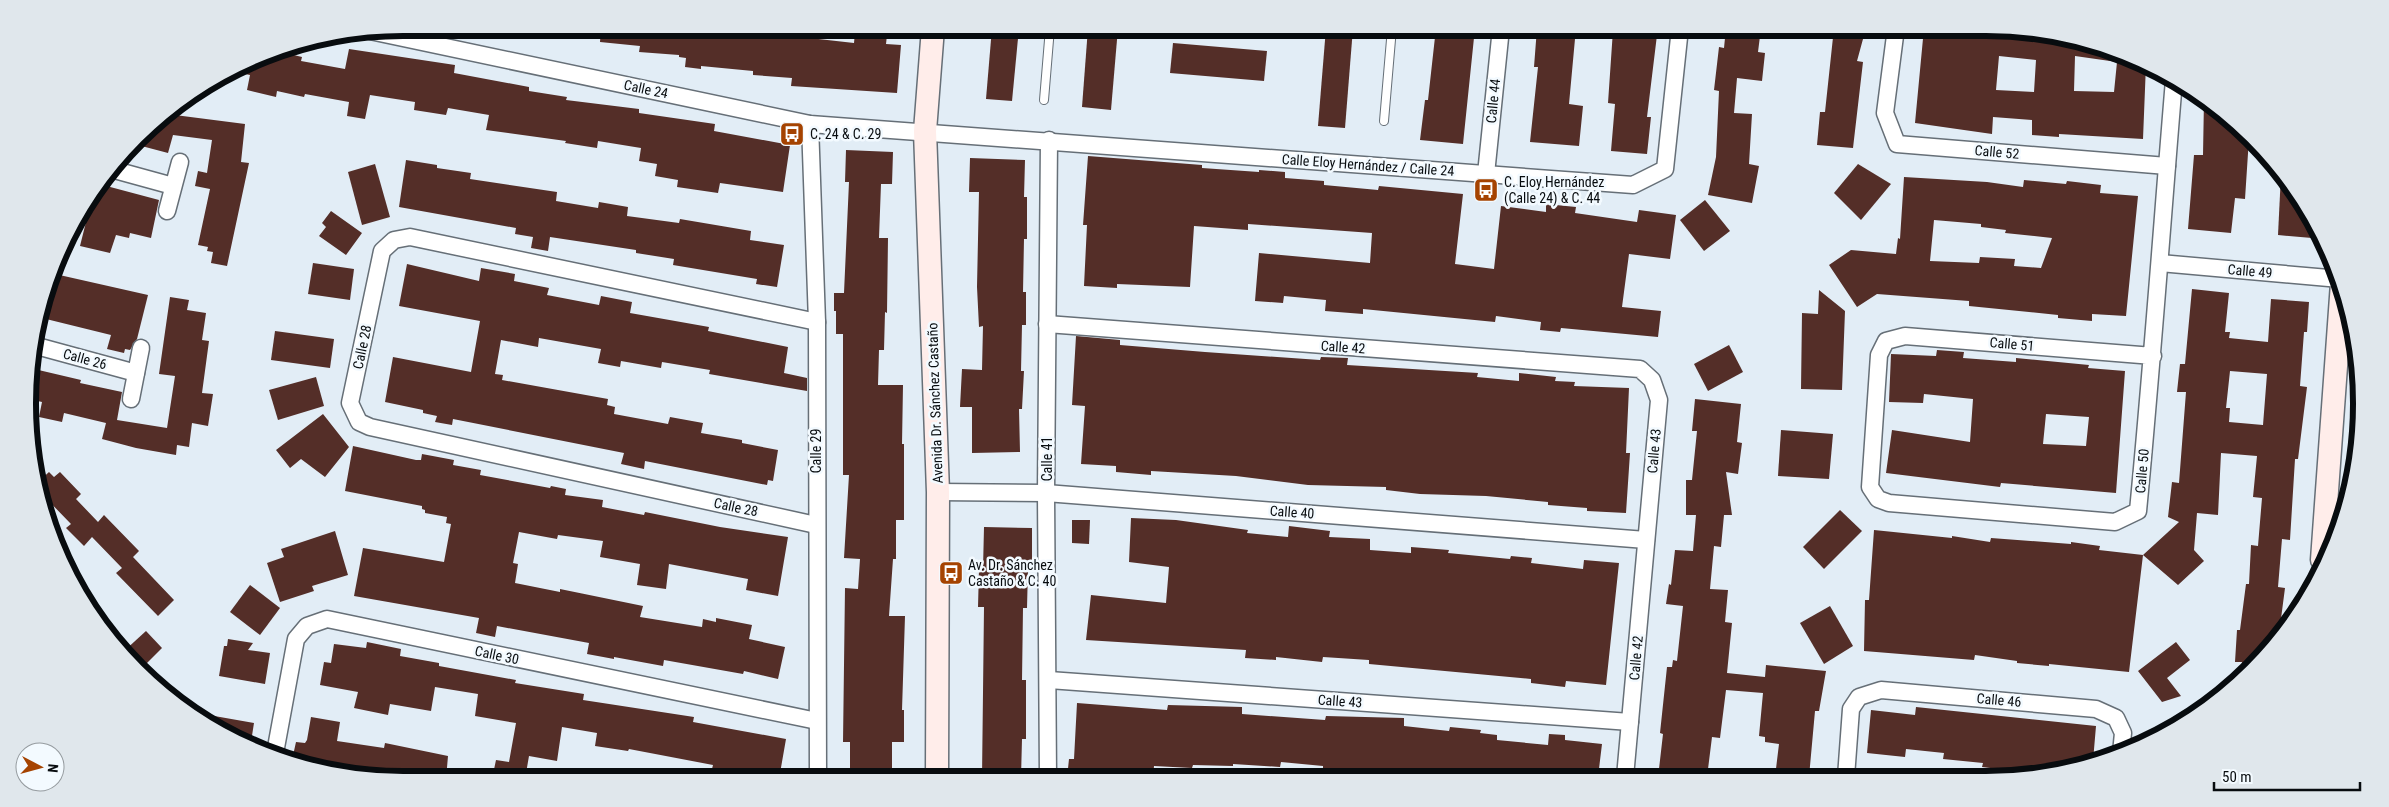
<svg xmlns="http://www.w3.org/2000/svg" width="2389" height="807" viewBox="0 0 2389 807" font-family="'Roboto Condensed',sans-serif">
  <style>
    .building { fill: #542e28; fill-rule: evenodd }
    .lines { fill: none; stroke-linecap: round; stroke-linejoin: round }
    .lane-casing { stroke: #666f77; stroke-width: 10 }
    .street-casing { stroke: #666f77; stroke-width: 19 }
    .secondary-casing { stroke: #666f77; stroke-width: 25 }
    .lane { stroke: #fff; stroke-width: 8 }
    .street { stroke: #fff; stroke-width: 16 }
    .secondary { stroke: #ffedea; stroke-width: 22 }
    .labels { text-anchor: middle; stroke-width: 5; stroke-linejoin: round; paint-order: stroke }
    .street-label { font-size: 14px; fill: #080c0f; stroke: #f3faff }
    .poi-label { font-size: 14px; fill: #080c0f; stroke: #f3faff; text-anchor: start }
    .rim { fill: none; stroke: #080c0f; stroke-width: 6 }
  </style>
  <rect width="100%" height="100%" fill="#e2edf6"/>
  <g class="building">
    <polygon points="601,28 743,28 774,31 774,34 854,43 855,32 887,35 886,44 901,45 897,93 791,86 792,78 753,75 753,71 701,66 701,69 685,67 686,58 679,57 679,55 639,52 640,46 600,42"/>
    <polygon points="992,28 1019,28 1012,101 986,99"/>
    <polygon points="1088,28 1118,28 1111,110 1082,107"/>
    <polygon points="1326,28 1353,28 1345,128 1318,126"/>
    <polygon points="1436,28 1475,28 1463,144 1420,140 1425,100 1428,100"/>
    <polygon points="1537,28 1576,28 1569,104 1583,106 1579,146 1530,142 1538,67 1534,67"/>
    <polygon points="1726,28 1761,28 1758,52 1765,53 1762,81 1737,78 1734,113 1752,114 1749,164 1759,166 1752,203 1708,195 1716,157 1719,91 1714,90 1719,47 1724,48"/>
    <polygon points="1834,28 1866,28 1857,61 1863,62 1853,148 1817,145 1820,112 1825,112"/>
    <path d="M1924 28H1986L2082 40 2146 64 2143 139 2059 134V137L2032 135V120L1993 117 1992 134 1915 123ZM1999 56 2036 60 2034 92 1996 90ZM2075 56 2117 62 2114 92 2074 91Z"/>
    <polygon points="1613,30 1657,35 1647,117 1651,117 1647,154 1611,151 1615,104 1608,103"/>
    <polygon points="1173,43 1267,51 1264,81 1170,73"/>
    <polygon points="349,49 455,65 454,73 529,87 529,91 567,97 566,100 639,109 639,113 715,124 714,131 790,145 783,192 720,183 718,193 677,187 678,180 655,176 657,164 639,161 641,148 598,141 597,148 565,143 566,141 486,130 489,115 448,108 446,115 414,110 415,102 370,95 365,119 347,116 349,102 305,94 304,97 277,91 276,97 247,90 250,75 235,72 260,56 277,51 302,57 301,61 345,69"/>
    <polygon points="2204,99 2214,105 2249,138 2245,199 2235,198 2231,233 2188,229 2194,155 2203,155"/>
    <polygon points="167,114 245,124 241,162 249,163 227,266 211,263 213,252 207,251 208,247 198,245 210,189 195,186 198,171 207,173 212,140 173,135 168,153 134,144 155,121"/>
    <polygon points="846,150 893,152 892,184 881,184 879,238 888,238 887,313 885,312 884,350 879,350 878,385 903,385 902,444 904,444 904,520 896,520 896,559 893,559 889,616 905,616 902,710 904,710 904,742 892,742 892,777 850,777 850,742 843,742 845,588 858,589 860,559 844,558 849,475 843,475 843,334 836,334 836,311 834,311 834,293 844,293 849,182 845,182"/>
    <polygon points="1088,156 1202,165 1202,168 1259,172 1259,170 1285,172 1285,178 1324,181 1324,185 1378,190 1379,186 1463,194 1455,264 1494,269 1501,206 1546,212 1546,204 1576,207 1575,213 1637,222 1639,210 1676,215 1670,259 1629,254 1622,307 1661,311 1658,337 1561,328 1560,332 1540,330 1541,322 1496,316 1495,322 1363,309 1363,314 1325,311 1326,300 1284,296 1283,303 1255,301 1259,253 1370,263 1372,233 1248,224 1248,230 1194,226 1190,287 1117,284 1117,288 1084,286 1087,225 1083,225"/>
    <polygon points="970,158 1025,160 1024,197 1027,197 1027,239 1024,239 1023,292 1026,292 1026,325 1022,325 1021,371 1024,371 1022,409 1019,409 1020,452 972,453 972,407 960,407 962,369 982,370 983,326 979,327 977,287 979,192 969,192"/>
    <polygon points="406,160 437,165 437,168 471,173 470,179 557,192 556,201 598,208 599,202 628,207 627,216 679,223 680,219 751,231 750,240 784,245 777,287 756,284 757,279 673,265 674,259 636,253 636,250 550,237 548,251 531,248 533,237 515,234 516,228 399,207"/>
    <polygon points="375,164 390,217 362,225 348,172"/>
    <polygon points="1858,164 1891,184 1861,220 1834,193"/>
    <polygon points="2281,174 2311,215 2314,223 2312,238 2278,235"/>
    <path d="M1904 177 1987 182 2023 187 2024 180 2066 184 2067 181 2101 185 2100 193 2138 196 2126 316 2092 314V321L2058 318V315L1969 306V301L1877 294 1857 307 1829 265 1851 250 1896 254 1898 238 1900 239ZM1934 220 1981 224V227L2006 230 2005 233 2052 238 2041 268 2014 266 2015 259 1980 257 1979 263 1930 261Z"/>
    <polygon points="99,184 159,200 151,238 130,233 129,238 116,235 110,253 80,246 93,194"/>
    <polygon points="1705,200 1730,231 1704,251 1680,220"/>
    <polygon points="331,211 362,233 346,255 319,236 326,227 322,223"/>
    <polygon points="313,263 354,269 350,300 308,294"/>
    <polygon points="407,264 479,281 481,268 515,274 514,281 549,288 547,295 599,305 601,296 632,302 630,313 709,327 708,331 788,347 784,373 807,378 807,391 709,374 710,370 662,362 661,368 621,361 620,367 598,363 601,349 539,338 538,347 501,340 495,374 503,375 502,380 608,399 607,405 615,407 614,414 668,424 670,417 703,423 701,433 742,440 742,443 778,450 773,481 768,480 767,485 645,461 644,469 621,464 624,453 453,419 452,425 435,422 437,416 423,413 423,410 385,402 393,357 471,372 480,321 399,306"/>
    <polygon points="55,274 148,295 137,339 130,350 125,349 124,353 107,349 111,335 42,318"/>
    <path d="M2192 289 2229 293 2225 332H2230L2229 338 2268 342 2271 299 2309 302 2307 332H2304L2300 386 2307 387 2298 459H2295L2290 540 2282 539 2278 587 2285 588 2279 634 2240 678 2242 662H2235L2237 630H2240L2246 584H2249L2251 545 2258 546 2262 498 2253 497 2257 456 2221 453 2218 515 2197 513 2194 550 2204 561 2178 585 2143 555 2179 522 2168 517 2172 482 2179 483 2186 392H2177L2180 364H2185ZM2230 371 2267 374 2263 425 2229 422 2230 408H2226Z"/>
    <polygon points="1819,290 1845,311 1842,390 1801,389 1802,313 1818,314"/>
    <polygon points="170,297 189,300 187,310 206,313 202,340 209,341 202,393 213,394 208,426 192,423 189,447 177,445 176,455 136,448 102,439 106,423 64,413 62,422 39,417 42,402 29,399 30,368 81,380 80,383 122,392 117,420 167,428 175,376 159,374"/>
    <polygon points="275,331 334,339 330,368 271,360"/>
    <polygon points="1076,336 1120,340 1120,345 1205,352 1320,360 1321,357 1348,358 1347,365 1478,373 1477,377 1519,381 1519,373 1556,377 1555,381 1575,382 1574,386 1629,388 1626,453 1630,453 1626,513 1587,511 1587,508 1548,505 1548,502 1486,496 1420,494 1386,490 1386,487 1308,485 1236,476 1151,471 1151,475 1116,472 1116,466 1081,464 1085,406 1072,405"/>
    <polygon points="1729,345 1743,372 1708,391 1694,364"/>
    <path d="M1937 350 1964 352 1963 358 2016 362V358L2089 365 2088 368 2125 371 2116 493 2001 483 2000 487 1886 473 1892 430 1970 442 1973 399 1924 394 1923 403 1889 402 1891 354 1936 356ZM2046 414 2089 417 2086 446 2043 444Z"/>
    <polygon points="316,377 324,406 278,420 269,390"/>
    <polygon points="1695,399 1741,404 1737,442 1742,443 1738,474 1726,472 1732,515 1724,515 1721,547 1714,546 1710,589 1728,590 1725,622 1732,623 1727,673 1765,677 1766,665 1826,671 1819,711 1815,711 1809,777 1775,777 1779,744 1765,742 1765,737 1759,736 1763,693 1726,690 1720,738 1712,737 1707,777 1665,777 1665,769 1659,769 1663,734 1660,733 1667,667 1672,667 1673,660 1677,661 1683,606 1666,604 1669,584 1671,585 1675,550 1693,551 1696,515 1686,515 1686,480 1692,480 1697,431 1692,431"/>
    <polygon points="323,414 349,447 325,477 301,459 290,468 276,450"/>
    <polygon points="1781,430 1833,434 1829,479 1778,476"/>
    <polygon points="353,446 416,460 421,460 422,454 454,460 453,465 481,470 480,475 550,488 551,486 566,489 565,495 603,500 602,507 644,515 645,512 720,527 788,537 778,596 746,590 748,579 669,564 666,589 637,585 640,564 600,557 603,541 558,535 557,539 519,532 513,563 518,564 515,583 560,592 560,589 643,606 640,617 702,627 703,619 716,622 716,618 752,625 749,639 785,647 778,679 744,671 743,674 664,660 663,666 614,657 614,659 587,654 589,643 497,626 495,637 476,633 479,618 354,596 363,548 444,562 451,524 446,523 447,517 425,513 425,510 422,509 422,506 345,491"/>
    <polygon points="49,472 54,477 60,472 81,494 76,499 98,522 104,515 139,551 133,557 174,600 158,616 116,573 122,568 92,537 84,546 66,528 71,524 39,491 37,483"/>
    <polygon points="1840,510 1862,531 1824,569 1803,547"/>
    <polygon points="1131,518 1176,520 1248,530 1247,533 1288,537 1289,526 1330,531 1329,537 1370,539 1370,550 1411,553 1411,547 1449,550 1448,553 1510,559 1511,556 1532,558 1531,563 1583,569 1584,560 1619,563 1606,685 1566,681 1565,687 1531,683 1531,679 1369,664 1369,660 1323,657 1322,662 1276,657 1276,660 1245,658 1246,650 1086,640 1091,595 1166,603 1169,567 1129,562"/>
    <polygon points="1072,520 1090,520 1089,544 1072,543"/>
    <polygon points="984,527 1032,528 1032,568 1028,568 1027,608 1023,608 1022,680 1026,680 1026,739 1022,739 1021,778 982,778 984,607 978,607 979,569 983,569"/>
    <polygon points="1874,530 1952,538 1952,536 1990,542 1991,538 2071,544 2071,542 2100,546 2099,550 2143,555 2129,672 2049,664 2049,666 2017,663 2017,661 1975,655 1974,660 1864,651 1865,600 1869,600"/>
    <polygon points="335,531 348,575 312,586 314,591 280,602 267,563 284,557 281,549"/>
    <polygon points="250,585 280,608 260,635 230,612"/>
    <polygon points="1830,606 1853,646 1824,664 1800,623"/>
    <polygon points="146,631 162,648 139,671 123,652"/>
    <polygon points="228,639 253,643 248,650 270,653 265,684 219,676 224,646 227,646"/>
    <polygon points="367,642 401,649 400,656 439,663 439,666 516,680 515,683 584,694 583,700 694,717 693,722 786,739 779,779 744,779 745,775 712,769 713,765 629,749 628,751 595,746 597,733 562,727 557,761 529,756 525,779 492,779 496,760 509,762 516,723 475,716 478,694 435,687 431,711 390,704 388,715 354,708 358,692 320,685 324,662 331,663 334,644 366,648"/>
    <polygon points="2176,642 2190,660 2167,678 2181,696 2162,702 2138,671"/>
    <polygon points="1077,703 1167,710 1168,705 1242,707 1242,714 1325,720 1326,716 1404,718 1404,726 1449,731 1450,727 1481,730 1480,733 1497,735 1497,740 1548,745 1549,734 1565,735 1565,740 1602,744 1598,777 1403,778 1403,771 1357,768 1357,773 1323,771 1323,766 1281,762 1280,767 1233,764 1233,766 1193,765 1192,768 1154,766 1153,778 1067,778 1069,759 1074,759"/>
    <polygon points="1916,707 2096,726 2093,761 2041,774 1982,767 1983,763 1943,759 1944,753 1906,749 1905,757 1867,753 1871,710 1915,715"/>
    <polygon points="203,714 254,723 251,742 201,719"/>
    <polygon points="311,717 340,722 337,741 384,748 385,743 448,756 446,779 404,780 306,767 292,760 296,742 305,743 307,740"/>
  </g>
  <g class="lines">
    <defs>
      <g id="lane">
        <polyline points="1044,100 1050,28"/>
        <polyline points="1384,121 1392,28"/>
      </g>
      <g id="street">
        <polyline points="1896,28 1885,113 1897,144 2167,166"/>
        <polyline points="370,31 810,124 1633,185 1665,169 1680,28"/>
        <polyline points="810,124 817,322 818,779"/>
        <polyline points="111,169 173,186"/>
        <polyline points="1486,174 1501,28"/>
        <polyline points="167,211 180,162"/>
        <polyline points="2160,263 2340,279"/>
        <polyline points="1047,324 1640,369 1652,380 1659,400 1625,777"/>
        <polyline points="33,345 136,373"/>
        <path d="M2153 356 1905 336 1886 341 1879 355 1870 487 1878 499 1889 503 2115 522 2138 511C2152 367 2162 224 2174 80"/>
        <polyline points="131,399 141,348"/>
        <polyline points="938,492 1046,493 1646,540"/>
        <polyline points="816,525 370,427 359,422 350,403 382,251 394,240 410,237 817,322"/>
        <polyline points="1049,680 1630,722"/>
        <polyline points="275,753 296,639 307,626 327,619 817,721"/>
        <polyline points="1846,777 1851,709 1859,697 1881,690 2096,709 2116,718 2123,733 2121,753"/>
        <polyline points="1048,778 1046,493 1049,140"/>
      </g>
      <g id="secondary">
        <polyline points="933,28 925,131 938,492 937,778"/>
        <polyline points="2322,560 2342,283"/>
      </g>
    </defs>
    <use href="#lane" class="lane-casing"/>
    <use href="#street" class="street-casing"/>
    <use href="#secondary" class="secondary-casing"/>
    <use href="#lane" class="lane"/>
    <use href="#street" class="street"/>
    <use href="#secondary" class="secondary"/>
  </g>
  <defs>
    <symbol id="bus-square" viewBox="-11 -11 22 22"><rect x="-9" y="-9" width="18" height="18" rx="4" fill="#a54301" stroke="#f3faff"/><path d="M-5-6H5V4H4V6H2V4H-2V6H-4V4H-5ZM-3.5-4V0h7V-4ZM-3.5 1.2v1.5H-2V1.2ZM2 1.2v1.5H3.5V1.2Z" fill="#fff"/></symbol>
  </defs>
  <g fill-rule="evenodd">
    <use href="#bus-square" x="778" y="120" width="28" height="28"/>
    <use href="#bus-square" x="1472" y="176" width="28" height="28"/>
    <use href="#bus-square" x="937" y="559" width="28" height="28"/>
  </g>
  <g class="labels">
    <g class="street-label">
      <text transform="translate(646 89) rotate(12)" y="5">Calle 24</text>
      <text transform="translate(1493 101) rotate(-84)" y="5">Calle 44</text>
      <text transform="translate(1997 152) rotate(5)" y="5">Calle 52</text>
      <text transform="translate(1368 165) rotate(4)" y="5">Calle Eloy Hernández / Calle 24</text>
      <text transform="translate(2250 271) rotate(5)" y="5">Calle 49</text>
      <text transform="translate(2012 344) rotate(5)" y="5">Calle 51</text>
      <text transform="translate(362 347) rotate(-78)" y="5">Calle 28</text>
      <text transform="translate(1343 347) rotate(4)" y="5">Calle 42</text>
      <text transform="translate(85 359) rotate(15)" y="5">Calle 26</text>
      <text transform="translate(935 403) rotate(-92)" y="5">Avenida Dr. Sánchez Castaño</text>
      <text transform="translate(816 451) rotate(-90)" y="5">Calle 29</text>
      <text transform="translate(1654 451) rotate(-85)" y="5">Calle 43</text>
      <text transform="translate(1047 459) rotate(-90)" y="5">Calle 41</text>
      <text transform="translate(2142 471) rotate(-85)" y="5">Calle 50</text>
      <text transform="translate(736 507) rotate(12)" y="5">Calle 28</text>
      <text transform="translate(1292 512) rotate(4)" y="5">Calle 40</text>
      <text transform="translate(497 655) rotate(12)" y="5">Calle 30</text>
      <text transform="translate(1636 658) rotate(-85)" y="5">Calle 42</text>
      <text transform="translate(1999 700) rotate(5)" y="5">Calle 46</text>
      <text transform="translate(1340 701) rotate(4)" y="5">Calle 43</text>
    </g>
    <g class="poi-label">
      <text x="810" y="139">C. 24 &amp; C. 29</text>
      <text x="1504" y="187">C. Eloy Hernández<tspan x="1504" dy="16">(Calle 24) &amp; C. 44</tspan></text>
      <text x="968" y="570">Av. Dr. Sánchez<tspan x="968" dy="16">Castaño &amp; C. 40</tspan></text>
    </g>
  </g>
  <path d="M0 0H2389V807H0ZM403 36H1986A367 367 0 0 1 2353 403V404A367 367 0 0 1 1986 771H403A367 367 0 0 1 36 404V403A367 367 0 0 1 403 36Z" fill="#e0e7ec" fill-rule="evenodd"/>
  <path class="rim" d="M403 36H1986A367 367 0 0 1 2353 403V404A367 367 0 0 1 1986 771H403A367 367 0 0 1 36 404V403A367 367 0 0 1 403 36Z"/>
  <g transform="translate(40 767) rotate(96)"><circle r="24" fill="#f3faff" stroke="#959b9f"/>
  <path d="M0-4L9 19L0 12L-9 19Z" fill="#a54301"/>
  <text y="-8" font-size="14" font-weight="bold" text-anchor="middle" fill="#080c0f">N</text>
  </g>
  <path d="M2214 782v8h146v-8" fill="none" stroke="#080c0f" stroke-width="2.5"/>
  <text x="2222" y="782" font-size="15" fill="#080c0f" stroke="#f3faff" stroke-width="4" paint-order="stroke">50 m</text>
</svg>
